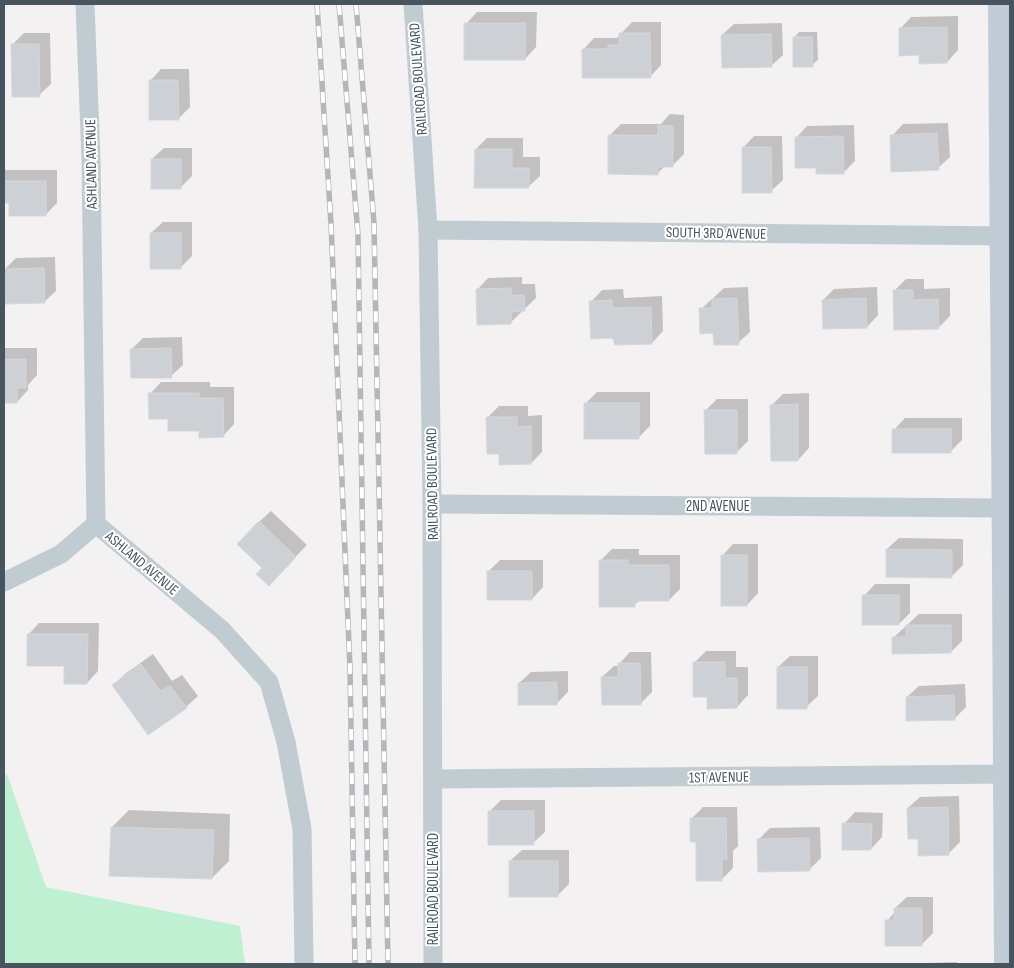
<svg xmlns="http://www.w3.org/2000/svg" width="1014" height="968" viewBox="0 0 1014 968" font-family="'Sofia Sans Condensed',sans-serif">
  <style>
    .green { fill: #c0f0d2 }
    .shadow { fill: #0003 }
    .building { fill: #cdd0d5; stroke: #d5d7dc }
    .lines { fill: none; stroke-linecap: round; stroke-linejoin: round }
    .street { stroke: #c1cbd2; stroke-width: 19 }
    .secondary { stroke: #c1ccd7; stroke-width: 26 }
    .rail-casing { stroke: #b3b6bb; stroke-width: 5.5 }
    .rail { stroke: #fff; stroke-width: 4; stroke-dasharray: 11; stroke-linecap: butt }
    .labels { text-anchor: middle; stroke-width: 4; stroke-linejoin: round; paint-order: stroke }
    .street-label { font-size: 15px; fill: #48545e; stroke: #fff }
  </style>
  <rect width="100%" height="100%" fill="#f3f1f1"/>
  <polygon class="green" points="4,774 7,774 46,887 240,926 245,964 4,964"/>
  <g class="shadow">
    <polygon points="477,12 537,12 536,47 525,59 466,24"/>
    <polygon points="958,16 958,50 947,62 920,54 900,29 911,17"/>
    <polygon points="632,22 661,22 661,65 650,77 583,50 594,38 617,38"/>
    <polygon points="782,23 783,55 771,66 722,35 734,24"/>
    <polygon points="799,32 817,32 818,60 812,65 794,38"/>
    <polygon points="24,33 50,33 51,84 39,95 12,45"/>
    <polygon points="161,69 189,69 190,107 178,119 150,81"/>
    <polygon points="670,114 684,115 684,154 672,166 666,165 657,174 610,135 621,124 661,124"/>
    <polygon points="948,123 950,157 938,168 892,136 903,124"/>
    <polygon points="854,125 855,161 843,173 817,167 796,138 807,126"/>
    <polygon points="754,136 782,136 783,180 771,191 743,148"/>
    <polygon points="487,138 523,138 523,157 540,157 540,176 528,187 476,149"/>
    <polygon points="164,148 192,148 192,176 180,188 152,159"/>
    <polygon points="4,170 57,170 57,203 45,215 10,201 4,202"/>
    <polygon points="163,222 192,222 192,256 180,268 151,233"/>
    <polygon points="55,257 56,291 44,302 5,269 16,258"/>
    <polygon points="522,277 522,284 535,284 536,298 511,322 477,290 488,278"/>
    <polygon points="906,279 924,279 924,289 950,288 950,316 939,327 894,291"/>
    <polygon points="748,287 750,332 738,343 714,332 701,309 724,288"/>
    <polygon points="877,287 878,315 867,327 823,300 834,289"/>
    <polygon points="623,289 624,298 662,296 663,331 652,343 614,337 591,302 602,290"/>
    <polygon points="182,337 183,365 171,376 132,349 143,338"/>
    <polygon points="4,348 37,348 37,375 28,385 28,390 17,402 4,402"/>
    <polygon points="161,382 210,382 210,387 234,387 234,424 223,436 200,430 169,417 150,394"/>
    <polygon points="597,392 650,392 650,426 639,437 585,404"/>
    <polygon points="809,393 809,448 798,460 772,405 783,394"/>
    <polygon points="717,399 748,399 748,441 736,453 706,410"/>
    <polygon points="499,406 528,406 528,416 542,415 542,452 531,463 500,453 487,418"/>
    <polygon points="905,418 962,418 962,440 950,452 894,430"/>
    <polygon points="271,511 307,545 269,584 264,568 259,522"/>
    <polygon points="899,538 963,539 963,565 951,577 887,549"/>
    <polygon points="733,544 758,544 758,593 747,605 722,556"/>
    <polygon points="612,549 639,549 639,555 680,555 680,589 669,600 640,600 634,605 600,561"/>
    <polygon points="500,560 543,560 543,587 532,599 488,572"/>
    <polygon points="875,584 910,584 910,613 899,624 864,596"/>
    <polygon points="919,614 962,614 962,641 951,652 893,638"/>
    <polygon points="39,623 99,623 98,671 87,683 28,635"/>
    <polygon points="706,651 736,651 736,667 748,667 748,695 737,707 708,695 695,662"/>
    <polygon points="630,652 651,652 652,692 641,703 602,677 614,666 619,666 619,664"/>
    <polygon points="153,654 172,681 182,675 198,696 186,707 149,733 114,685 125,674"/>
    <polygon points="790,656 818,656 818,696 806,707 778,667"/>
    <polygon points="568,671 568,692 556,704 519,683 531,672"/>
    <polygon points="965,684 966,707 954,719 907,697 919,686"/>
    <polygon points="959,796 960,842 948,854 919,838 908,808 920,797"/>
    <polygon points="501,800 545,800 545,832 533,843 489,812"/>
    <polygon points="703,807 737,807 738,846 733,851 733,868 721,880 697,840 691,819"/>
    <polygon points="129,810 230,814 229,861 212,878 112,827"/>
    <polygon points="855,812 883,813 882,837 871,849 844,824"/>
    <polygon points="820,827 821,858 809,870 758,840 770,828"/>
    <polygon points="522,850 569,850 569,884 557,896 510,861"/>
    <polygon points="907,897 933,897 933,933 921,945 887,921 895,912 895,908"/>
    <polygon points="957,962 957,964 926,964 927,963"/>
    <polygon points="587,963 617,963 617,964 586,964"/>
  </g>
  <g class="building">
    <polygon points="464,23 526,23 525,60 464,60"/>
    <polygon points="947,27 947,63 919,64 919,55 899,56 899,28"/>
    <polygon points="619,33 650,33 651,78 582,78 582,49 608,49 608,45 619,45"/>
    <polygon points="771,34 772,67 722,68 721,35"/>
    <polygon points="793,37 812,37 813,67 793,67"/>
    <polygon points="11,44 39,44 40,97 12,97"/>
    <polygon points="149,80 178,80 179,120 149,120"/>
    <polygon points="658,125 673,126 673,167 658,167 658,175 608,174 608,135 658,135"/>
    <polygon points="937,133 939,170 891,172 890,135"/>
    <polygon points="843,136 844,174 816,174 816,168 795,168 795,137"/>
    <polygon points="742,147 771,147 772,193 742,193"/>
    <polygon points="475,149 512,149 512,168 529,168 529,188 474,188"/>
    <rect x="151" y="159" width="30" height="30"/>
    <polygon points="4,181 46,181 46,216 9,216 9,203 4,203"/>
    <rect x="150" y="233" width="31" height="36"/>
    <polygon points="44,268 45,303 4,304 4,269"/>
    <polygon points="511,288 511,295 524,295 525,311 511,312 511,324 477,325 476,289"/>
    <polygon points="893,290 913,290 913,300 938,299 939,329 894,330"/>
    <polygon points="737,298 739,345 714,345 713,333 700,334 699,308 712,308 712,299"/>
    <polygon points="866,298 867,328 823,329 822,300"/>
    <polygon points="612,300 612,308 651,307 652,344 615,345 613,338 591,339 589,301"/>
    <polygon points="171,348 172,378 131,378 130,349"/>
    <polygon points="4,359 26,359 26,388 17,388 17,403 4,403"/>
    <polygon points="148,393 199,393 199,398 223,398 224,437 199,438 199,431 168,431 168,419 149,419"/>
    <rect x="584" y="403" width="55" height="36"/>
    <polygon points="798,404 798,461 771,461 770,405"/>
    <polygon points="704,410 737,410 737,454 705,454"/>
    <polygon points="486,417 517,417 517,427 531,426 531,464 499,465 499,454 487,454"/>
    <rect x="892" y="429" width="59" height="24"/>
    <polygon points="259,521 296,557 269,586 256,574 262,568 237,544"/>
    <polygon points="886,549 952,550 952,578 886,577"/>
    <rect x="721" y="555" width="26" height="51"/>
    <polygon points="599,560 628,560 628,565 669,565 669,601 635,601 635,607 599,607"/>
    <rect x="487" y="571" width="45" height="29"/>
    <rect x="862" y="595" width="37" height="30"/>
    <polygon points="906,625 951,625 951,653 892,654 892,637 906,637"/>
    <polygon points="27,634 88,634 87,684 64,684 64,666 27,666"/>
    <polygon points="693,662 725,662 725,678 737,678 737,708 707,709 707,697 693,697"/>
    <polygon points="618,663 640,663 641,705 602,705 601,677 618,677"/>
    <polygon points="141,664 160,691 170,686 187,708 148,735 112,685"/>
    <rect x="777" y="667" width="30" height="42"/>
    <polygon points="557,682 557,705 518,705 518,683"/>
    <polygon points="954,695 955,720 906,721 906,697"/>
    <polygon points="948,807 949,855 918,856 918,839 908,839 907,808"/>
    <rect x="488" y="811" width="46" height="34"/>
    <polygon points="690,818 726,818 727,859 722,859 722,881 696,881 696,842 690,842"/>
    <polygon points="842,823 872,824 871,850 842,850"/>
    <polygon points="111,827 214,830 212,879 109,876"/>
    <polygon points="809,838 810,871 758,872 757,839"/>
    <rect x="509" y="861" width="49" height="36"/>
    <polygon points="894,908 922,908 922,946 885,946 885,920 894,920"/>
  </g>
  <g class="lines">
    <g class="street">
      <polyline points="85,4 91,160 96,524 222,630 269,682 286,742 302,829 304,964"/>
      <polyline points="413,4 428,230 432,504 433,964"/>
      <polyline points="428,230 1010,236"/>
      <polyline points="432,504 1004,508"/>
      <polyline points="4,582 61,554 96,524"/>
      <polyline points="434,779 1005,774"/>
    </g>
    <path class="secondary" d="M1001 4C1006 324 1004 644 1007 964"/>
    <defs>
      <g id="rail">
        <polyline points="317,4 331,224 350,668 355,964"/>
        <polyline points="339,4 358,235 369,964"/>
        <polyline points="356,4 374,223 388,964"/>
      </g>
    </defs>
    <use href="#rail" class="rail-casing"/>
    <use href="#rail" class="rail"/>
  </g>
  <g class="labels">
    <g class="street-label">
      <text transform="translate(418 79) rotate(-94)" y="5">RAILROAD BOULEVARD</text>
      <text transform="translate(91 164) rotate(-91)" y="5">ASHLAND AVENUE</text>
      <text transform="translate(716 233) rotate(1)" y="5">SOUTH 3RD AVENUE</text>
      <text transform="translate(432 484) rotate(-91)" y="5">RAILROAD BOULEVARD</text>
      <text x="718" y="511">2ND AVENUE</text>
      <text transform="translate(142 563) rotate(40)" y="5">ASHLAND AVENUE</text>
      <text transform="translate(719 777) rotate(-1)" y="5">1ST AVENUE</text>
      <text transform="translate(433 889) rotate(-90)" y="5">RAILROAD BOULEVARD</text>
    </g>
  </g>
  <rect width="1014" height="968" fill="none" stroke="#48545e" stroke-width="10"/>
</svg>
